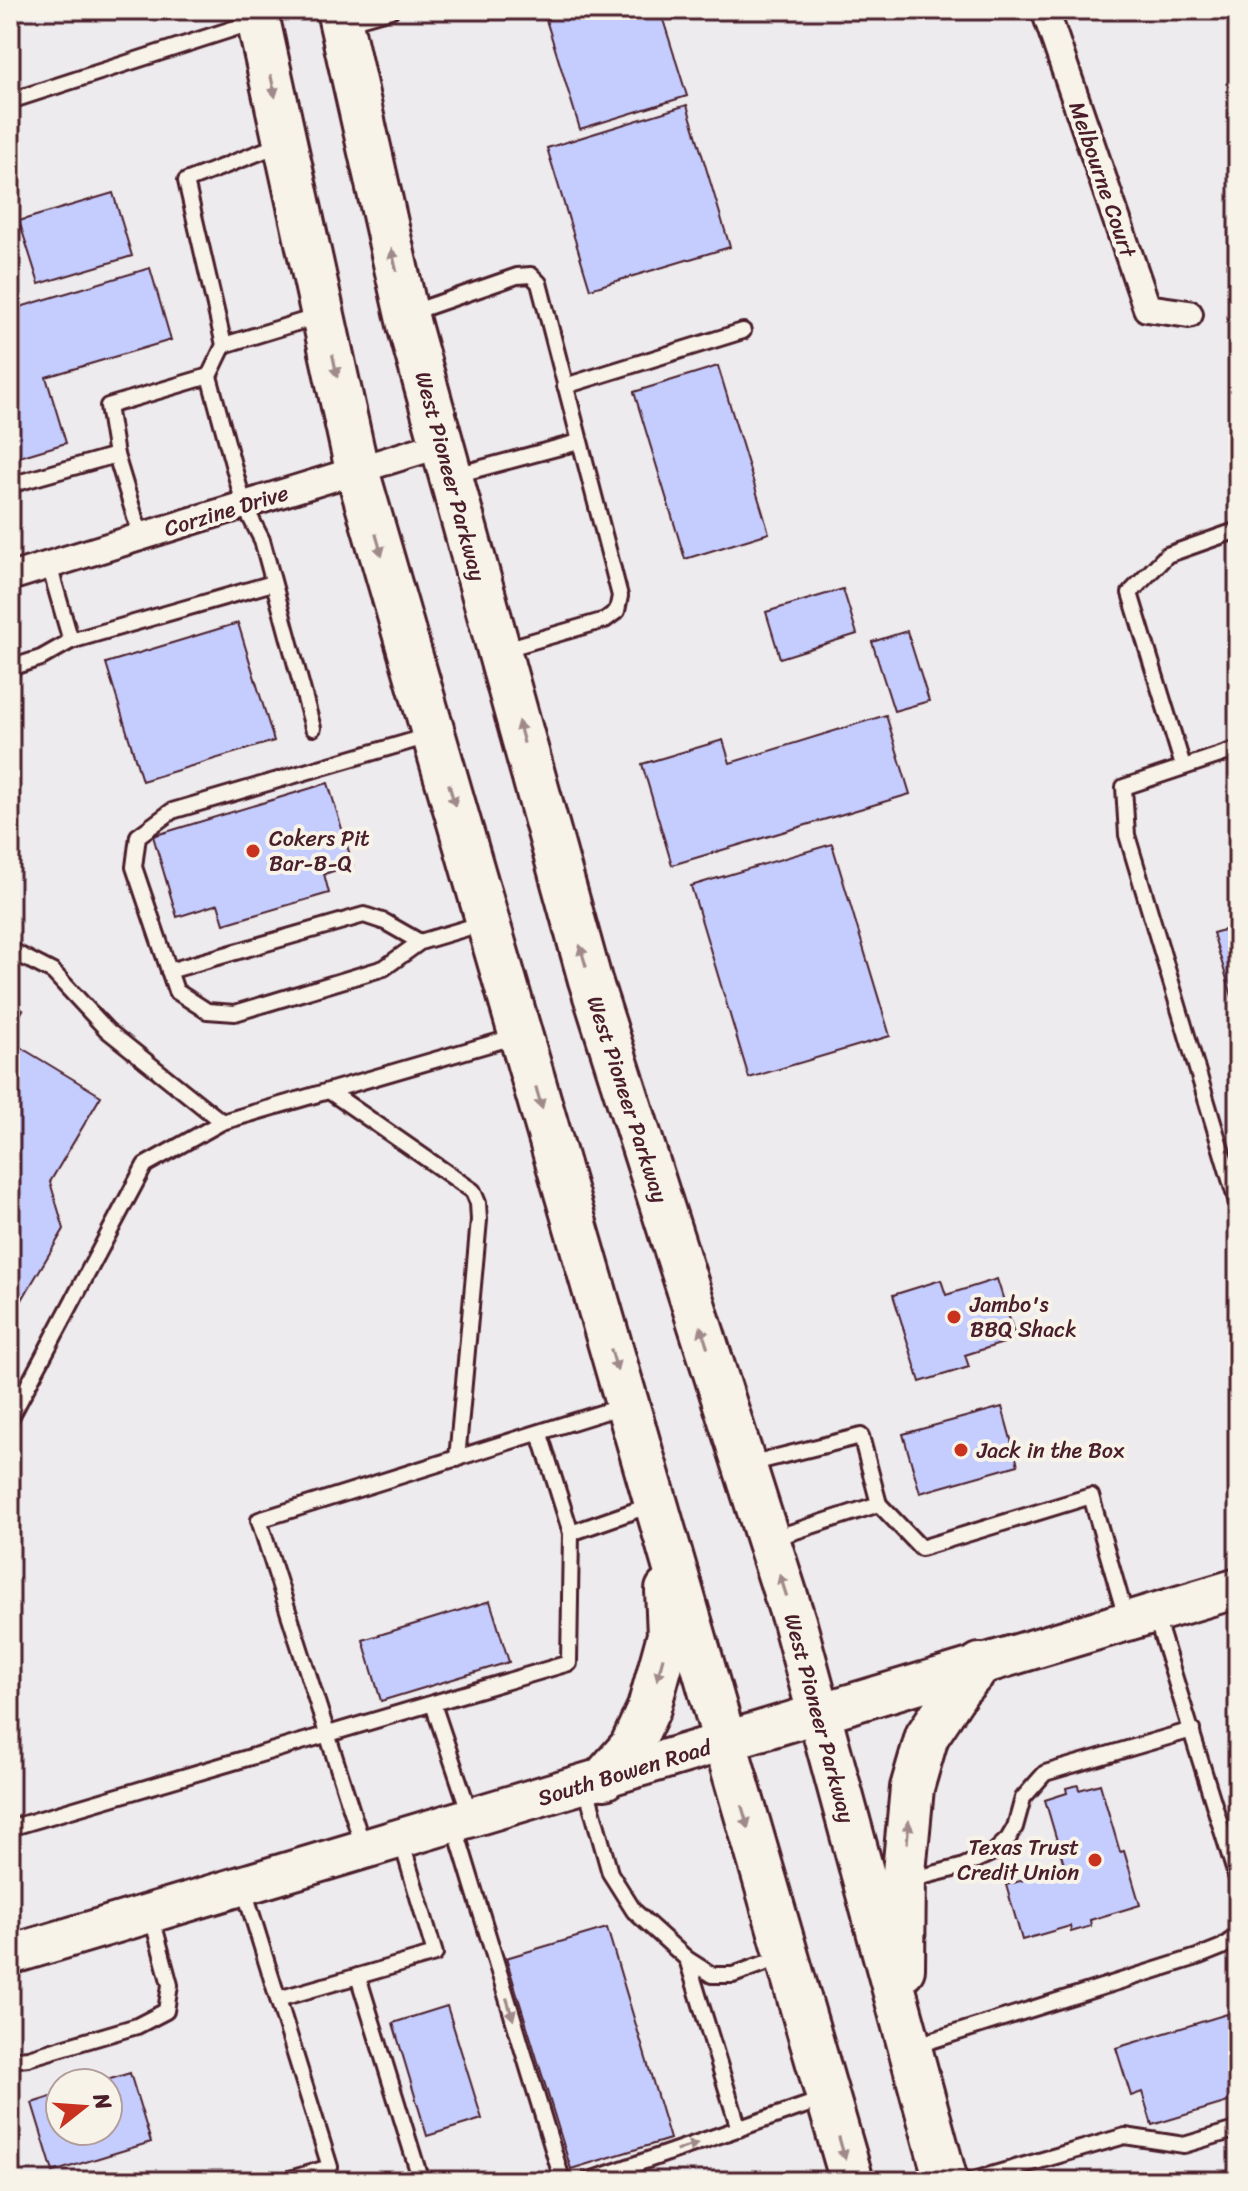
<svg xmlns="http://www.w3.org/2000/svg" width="1248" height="2191" viewBox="0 0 1248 2191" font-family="Sriracha,sans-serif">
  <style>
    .building { fill: #c5cdff; stroke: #4a1f2b; stroke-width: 2 }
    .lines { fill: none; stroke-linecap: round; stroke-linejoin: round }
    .lane-casing { stroke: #4a1f2b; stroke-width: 20 }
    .street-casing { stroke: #4a1f2b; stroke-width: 32 }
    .secondary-casing { stroke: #4a1f2b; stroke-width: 44 }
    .primary-casing { stroke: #4a1f2b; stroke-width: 48 }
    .lane { stroke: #f7f3e8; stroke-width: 14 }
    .street { stroke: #f7f3e8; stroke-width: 26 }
    .secondary { stroke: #f7f3e8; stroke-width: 38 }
    .primary { stroke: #f7f3e8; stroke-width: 42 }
    .oneway { fill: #a0898a }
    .poi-dot { fill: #c8321e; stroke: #f7f3e8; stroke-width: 3 }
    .labels { text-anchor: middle; stroke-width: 8; stroke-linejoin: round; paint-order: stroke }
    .street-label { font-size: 22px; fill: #4a1f2b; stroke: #f7f3e8 }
    .poi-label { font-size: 22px; fill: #4a1f2b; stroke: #f7f3e8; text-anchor: start }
  </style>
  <rect width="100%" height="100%" fill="#edebed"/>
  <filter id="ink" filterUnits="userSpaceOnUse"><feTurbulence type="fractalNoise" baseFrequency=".0125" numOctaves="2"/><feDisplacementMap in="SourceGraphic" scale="16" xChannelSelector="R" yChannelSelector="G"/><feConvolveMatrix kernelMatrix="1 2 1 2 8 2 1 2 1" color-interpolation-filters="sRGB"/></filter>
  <g filter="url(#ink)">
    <g class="building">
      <polygon points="543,10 660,10 687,96 580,129"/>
      <polygon points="687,105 730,247 590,289 547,148"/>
      <polygon points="113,193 132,256 39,284 19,221"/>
      <polygon points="150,268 171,340 46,377 66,443 16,458 10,436 10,310"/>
      <polygon points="718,366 769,533 685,559 634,392"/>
      <polygon points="843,589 857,634 780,658 766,612"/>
      <polygon points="238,623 274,741 142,781 106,663"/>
      <polygon points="907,631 929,701 894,711 872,642"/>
      <polygon points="886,715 910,794 672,865 642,764 723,740 730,763"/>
      <polygon points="328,783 353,865 324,874 329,893 224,924 218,904 177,917 153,836"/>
      <polygon points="832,844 890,1036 749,1078 691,886"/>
      <polygon points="1238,926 1238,1016 1213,933"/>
      <polygon points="10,1003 23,1010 10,1032"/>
      <polygon points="10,1041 101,1096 50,1182 64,1229 10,1320"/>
      <polygon points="997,1279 1016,1339 965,1355 969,1367 920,1382 893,1295 941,1280 946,1295"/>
      <polygon points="1002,1407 1018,1465 920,1493 903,1434"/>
      <polygon points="490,1601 509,1662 381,1701 363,1640"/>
      <polygon points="1100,1784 1120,1852 1124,1851 1140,1905 1090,1920 1091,1926 1071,1932 1070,1926 1022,1940 1006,1885 1065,1868 1045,1800 1067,1793 1066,1788 1078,1785 1079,1790"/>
      <polygon points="607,1928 670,2139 571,2169 506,1958"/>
      <polygon points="447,2006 482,2119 427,2136 393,2023"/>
      <polygon points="1227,2014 1238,2050 1238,2099 1152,2125 1142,2092 1131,2096 1116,2048"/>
      <polygon points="130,2073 151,2142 53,2172 32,2103 60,2094 60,2131 108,2131 108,2083 97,2083"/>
    </g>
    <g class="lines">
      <defs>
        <g id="lane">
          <polyline points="345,23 391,10"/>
          <polyline points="10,101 254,22"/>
          <polyline points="281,144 186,181 224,345 209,376 244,505 262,540 313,728"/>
          <polyline points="410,313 517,276 531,275 539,283 620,596 617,611 605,620 502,650"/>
          <polyline points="224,345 319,316"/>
          <polyline points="565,386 743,331"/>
          <polyline points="452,476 579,442"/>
          <polyline points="10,485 116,455"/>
          <polyline points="141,537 116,455 108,406 209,376"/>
          <polyline points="49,565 71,641 273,583"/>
          <polyline points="10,668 41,658 71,641"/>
          <polyline points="432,735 172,811 138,836 134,867 176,991 207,1011 235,1013 384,968 420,942 484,923"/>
          <polyline points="1238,749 1124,787 1127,835 1238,1206"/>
          <polyline points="1183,766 1130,593 1167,555 1238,530"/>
          <polyline points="10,950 53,972 107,1030 222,1122"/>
          <polyline points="169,971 364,915 385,922 420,942"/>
          <polyline points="329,1091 473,1191 478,1203 479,1220 457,1459"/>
          <polyline points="10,1419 145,1165 222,1122 517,1036"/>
          <polyline points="749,1464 861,1436 879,1504 771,1539"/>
          <polyline points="879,1504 921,1548 1091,1496 1127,1621"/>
          <polyline points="571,1533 651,1505"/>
          <polyline points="1155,1614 1238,1882"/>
          <polyline points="433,1704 471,1817"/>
          <polyline points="585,1784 610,1873 634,1911 687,1959 712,1975 733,1975 782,1957"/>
          <polyline points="454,1824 562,2179 565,2181"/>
          <polyline points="10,1828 569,1663 571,1533 540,1434"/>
          <polyline points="364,1849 259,1520 623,1406"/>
          <polyline points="909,1880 961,1867 994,1852 1008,1839 1015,1827 1023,1798 1045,1773 1192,1730"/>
          <polyline points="243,1886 330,2167 283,2181"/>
          <polyline points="687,1959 739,2129"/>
          <polyline points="358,1976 421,2181"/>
          <polyline points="278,1999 435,1954 401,1840"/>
          <polyline points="914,2046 1197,1957 1222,1947 1238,1935"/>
          <polyline points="10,2060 28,2058 137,2026 166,2011 170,1985 151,1914"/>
          <polyline points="587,2181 824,2099"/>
          <polyline points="970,2181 1125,2136 1184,2145 1238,2129"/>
        </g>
        <g id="street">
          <polyline points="1045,10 1147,308 1189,314"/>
          <polyline points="10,577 442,444"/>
        </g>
        <polyline id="secondary" points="10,1955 1238,1588"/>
        <g id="primary">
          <polyline points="256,10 357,470 852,2181"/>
          <polyline points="338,10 409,325 590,980 794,1621 946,2181"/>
          <polyline points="604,1778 631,1747 649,1708 669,1635 667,1590"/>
          <polyline points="903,1969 904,1872 912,1788 927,1736 959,1688 980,1665"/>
        </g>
      </defs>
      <use href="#lane" class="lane-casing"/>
      <use href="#street" class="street-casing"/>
      <use href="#secondary" class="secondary-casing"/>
      <use href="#primary" class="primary-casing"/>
      <use href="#lane" class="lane"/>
      <use href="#street" class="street"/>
      <use href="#secondary" class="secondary"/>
      <use href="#primary" class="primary"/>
    </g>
    <defs><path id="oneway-solid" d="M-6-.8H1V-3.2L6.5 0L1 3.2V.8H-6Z" transform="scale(2)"/></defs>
    <g class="oneway">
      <use href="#oneway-solid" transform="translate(273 86) rotate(78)"/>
      <use href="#oneway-solid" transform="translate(394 260) rotate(-103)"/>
      <use href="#oneway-solid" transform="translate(335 366) rotate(78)"/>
      <use href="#oneway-solid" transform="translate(379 545) rotate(74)"/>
      <use href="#oneway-solid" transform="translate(521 732) rotate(-105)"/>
      <use href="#oneway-solid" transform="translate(452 795) rotate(74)"/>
      <use href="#oneway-solid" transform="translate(583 956) rotate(-106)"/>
      <use href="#oneway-solid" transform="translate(539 1098) rotate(74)"/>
      <use href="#oneway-solid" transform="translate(704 1337) rotate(-108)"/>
      <use href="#oneway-solid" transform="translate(614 1360) rotate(74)"/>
      <use href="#oneway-solid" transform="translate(783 1585) rotate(-108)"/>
      <use href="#oneway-solid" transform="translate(660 1669) rotate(105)"/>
      <use href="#oneway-solid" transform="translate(745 1817) rotate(74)"/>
      <use href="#oneway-solid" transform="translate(908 1832) rotate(-85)"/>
      <use href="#oneway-solid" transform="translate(510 2009) rotate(73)"/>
      <use href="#oneway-solid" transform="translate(687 2147) rotate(-19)"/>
      <use href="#oneway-solid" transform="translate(842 2148) rotate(74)"/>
    </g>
  </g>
  <g class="poi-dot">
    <circle cx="253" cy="851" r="8"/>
    <circle cx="954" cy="1317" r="8"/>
    <circle cx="961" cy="1450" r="8"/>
    <circle cx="1095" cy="1860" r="8"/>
  </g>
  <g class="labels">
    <g class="street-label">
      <text transform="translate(1103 179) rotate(71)" y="8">Melbourne Court</text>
      <text transform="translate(451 476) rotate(75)" y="8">West Pioneer Parkway</text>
      <text transform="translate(226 510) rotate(-17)" y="8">Corzine Drive</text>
      <text transform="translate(628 1099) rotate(72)" y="8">West Pioneer Parkway</text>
      <text transform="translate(820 1718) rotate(75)" y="8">West Pioneer Parkway</text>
      <text transform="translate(624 1772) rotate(-17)" y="8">South Bowen Road</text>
    </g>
    <g class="poi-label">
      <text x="269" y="846">Cokers Pit<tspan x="269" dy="25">Bar-B-Q</tspan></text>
      <text x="970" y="1312">Jambo's<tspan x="970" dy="25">BBQ Shack</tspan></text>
      <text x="977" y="1458">Jack in the Box</text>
      <text x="1079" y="1855" text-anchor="end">Texas Trust<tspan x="1079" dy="25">Credit Union</tspan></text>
    </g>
  </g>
  <rect width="1248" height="2191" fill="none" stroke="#f7f3e8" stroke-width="40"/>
  <rect x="20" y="20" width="1208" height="2151" fill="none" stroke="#4a1f2b" stroke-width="3" filter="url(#ink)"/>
  <g transform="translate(84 2107) rotate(73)"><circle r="38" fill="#f7f3e8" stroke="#b29e9c" stroke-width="2"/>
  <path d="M0-6L14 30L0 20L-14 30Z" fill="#c8321e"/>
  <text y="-12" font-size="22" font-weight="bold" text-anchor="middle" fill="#4a1f2b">N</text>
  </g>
</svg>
